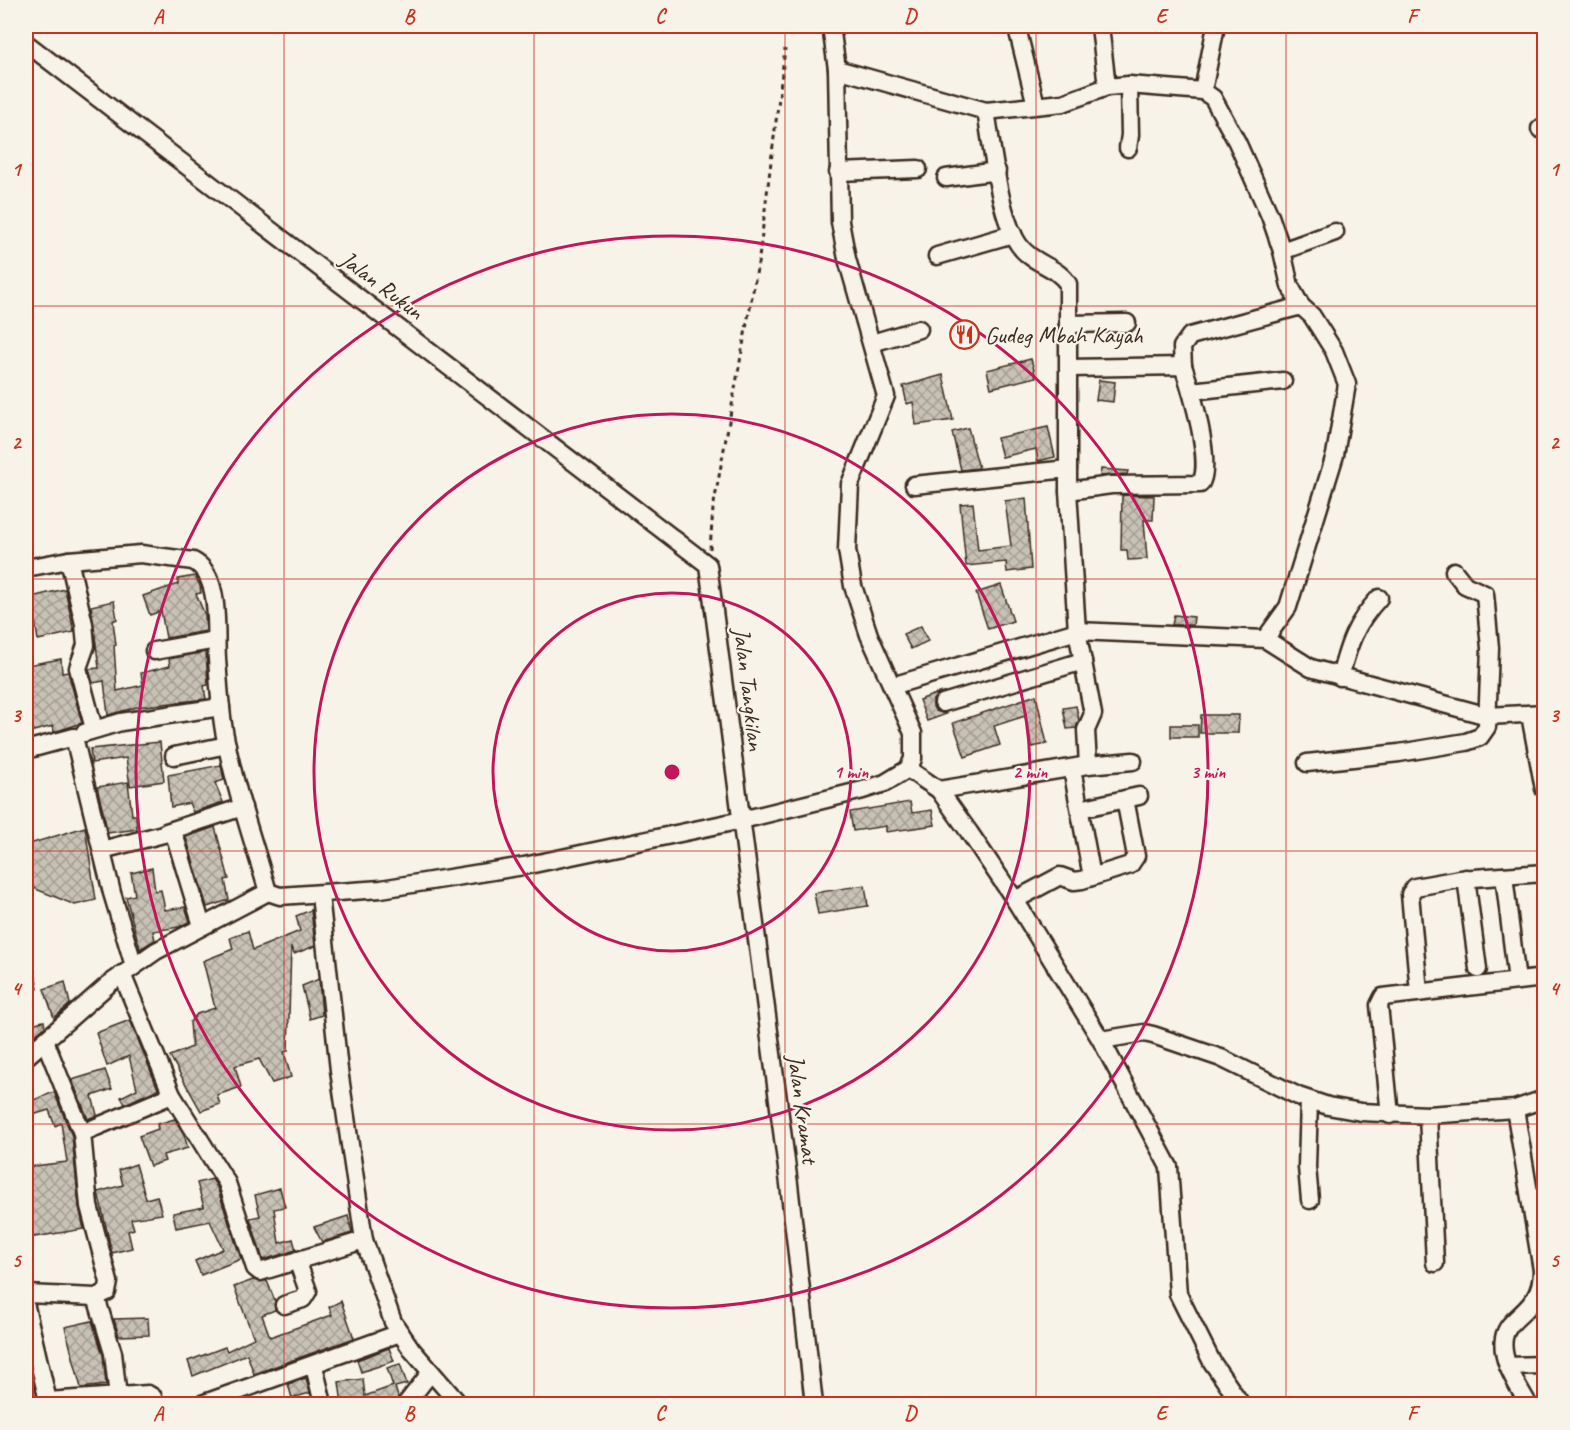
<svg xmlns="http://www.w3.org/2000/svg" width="1570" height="1430" viewBox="0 0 1570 1430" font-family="Caveat,sans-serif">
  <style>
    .building { fill: url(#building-cross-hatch); stroke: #3b2a1e; stroke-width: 1.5 }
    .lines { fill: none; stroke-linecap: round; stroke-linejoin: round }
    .minor-casing { stroke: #3b2a1e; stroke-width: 21 }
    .path { stroke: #3b2a1e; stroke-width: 3; stroke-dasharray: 4.5 4.5; stroke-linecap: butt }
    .minor { stroke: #f7f3e8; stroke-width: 16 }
    .grid { fill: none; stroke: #c8321e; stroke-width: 1.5; stroke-opacity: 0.55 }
    .ring { fill: none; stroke: #c2185b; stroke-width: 3 }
    .labels { text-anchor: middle; stroke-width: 4.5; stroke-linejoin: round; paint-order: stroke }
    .street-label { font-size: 24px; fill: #3b2a1e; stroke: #f7f3e8 }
    .poi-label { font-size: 24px; fill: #3b2a1e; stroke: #f7f3e8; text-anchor: start }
    .centre { fill: #c2185b; stroke: #f7f3e8; stroke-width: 3 }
    .ring-label { font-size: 18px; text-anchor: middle; font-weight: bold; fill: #c2185b; stroke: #f7f3e8; stroke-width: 4.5; stroke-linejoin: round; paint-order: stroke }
    .neatline { fill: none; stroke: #c8321e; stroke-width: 2 }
    .grid-label { font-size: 20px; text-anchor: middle; font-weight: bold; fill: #c8321e }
  </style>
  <defs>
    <pattern id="building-cross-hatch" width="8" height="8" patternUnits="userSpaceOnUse" patternTransform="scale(1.5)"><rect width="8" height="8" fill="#c8c1b6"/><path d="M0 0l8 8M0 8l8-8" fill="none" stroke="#a49d93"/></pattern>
  </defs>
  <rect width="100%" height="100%" fill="#f7f3e8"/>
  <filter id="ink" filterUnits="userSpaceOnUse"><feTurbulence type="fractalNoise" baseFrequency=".0167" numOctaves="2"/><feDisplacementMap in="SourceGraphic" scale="12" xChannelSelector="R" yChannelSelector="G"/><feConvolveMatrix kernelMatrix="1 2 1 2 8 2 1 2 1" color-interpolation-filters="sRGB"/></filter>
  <g filter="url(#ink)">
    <g class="building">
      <polygon points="1031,359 1036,377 991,388 987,370"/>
      <polygon points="943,375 953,420 916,425 913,402 907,404 903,386"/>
      <polygon points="1099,380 1115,382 1113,402 1096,400"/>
      <polygon points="1048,427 1055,457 1038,461 1036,449 1002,457 997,438"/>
      <polygon points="968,428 979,468 961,470 952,432"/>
      <polygon points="1101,469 1128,471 1127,474 1100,476"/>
      <polygon points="1122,495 1154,496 1153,520 1144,520 1147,559 1128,560 1127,550 1121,550"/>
      <polygon points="1026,498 1031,569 1007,572 1006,562 966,566 960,504 973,503 978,550 1011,546 1005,501"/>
      <polygon points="195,576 200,586 201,593 196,594 205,615 206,631 166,638 161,611 150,615 143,596 178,584 178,579"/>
      <polygon points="1001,585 1013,621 988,629 976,593"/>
      <polygon points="65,589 74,632 38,640 31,597"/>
      <polygon points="114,601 117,619 113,621 116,645 114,646 117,691 143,685 141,673 170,666 169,659 206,652 208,685 204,686 206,699 137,707 108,715 104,681 93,683 89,669 99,668 91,606"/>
      <polygon points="1174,615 1194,617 1193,625 1172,625"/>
      <polygon points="921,626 928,641 911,649 903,634"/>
      <polygon points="61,659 62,673 68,672 82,723 54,732 53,726 26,733 26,689 30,687 27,665"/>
      <polygon points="939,693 933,700 933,707 936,711 946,714 927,721 919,700"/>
      <polygon points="1036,695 1047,744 1032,747 1025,716 994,726 1000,745 965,757 953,723"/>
      <polygon points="1076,706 1079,720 1076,728 1067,729 1063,708"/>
      <polygon points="1201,715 1239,715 1238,733 1200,733"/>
      <rect x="1171" y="725" width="27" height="12"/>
      <polygon points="160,742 164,781 130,786 126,758 92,763 90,749"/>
      <polygon points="221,765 224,780 215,783 223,802 193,812 189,803 171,807 168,775"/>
      <polygon points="128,782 132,815 136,815 137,829 108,833 97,787"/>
      <polygon points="910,802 912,813 932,810 935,825 886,832 886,826 853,831 850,812"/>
      <polygon points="85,827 96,900 75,905 26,885 26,845"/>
      <polygon points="215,827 229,879 225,880 229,900 207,907 186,837"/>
      <polygon points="152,868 155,891 161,890 165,910 185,907 190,921 179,927 153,931 155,940 140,949 126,897 135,895 131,873"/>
      <polygon points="865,885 868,906 818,914 814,893"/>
      <polygon points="311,910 315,946 294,954 291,947 288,1051 284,1052 291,1077 272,1083 259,1059 235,1066 241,1087 217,1095 220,1104 201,1111 170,1056 192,1047 190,1022 197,1014 215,1008 203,961 233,949 230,938 248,931 253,950 300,931 296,916"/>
      <polygon points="26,957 32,957 38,989 26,992"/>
      <polygon points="319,979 322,1015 310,1019 302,986"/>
      <polygon points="65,982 70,1004 54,1018 44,989"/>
      <polygon points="130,1020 158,1089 125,1104 121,1097 137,1089 129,1056 107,1066 96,1033"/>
      <polygon points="44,1021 45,1027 26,1043 26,1025"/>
      <polygon points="105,1070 112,1089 92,1096 97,1115 88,1119 72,1080"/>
      <polygon points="54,1092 72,1136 79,1207 84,1229 28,1238 26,1167 67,1162 61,1123 55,1126 49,1110 26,1117 26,1103"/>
      <polygon points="175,1119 184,1135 188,1148 163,1155 165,1161 150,1166 139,1136 158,1129 157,1124"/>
      <polygon points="136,1164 146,1199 157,1196 162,1214 131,1219 134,1229 128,1231 132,1248 112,1253 98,1192 123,1185 119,1170"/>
      <polygon points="212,1179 217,1187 241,1259 201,1275 195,1261 223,1249 210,1221 176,1228 173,1213 204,1207 197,1183"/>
      <polygon points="280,1188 285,1207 274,1209 279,1243 293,1239 296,1250 263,1260 250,1218 260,1216 255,1195"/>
      <polygon points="348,1216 352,1233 322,1242 314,1227"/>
      <polygon points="253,1280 267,1281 275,1301 275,1310 262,1315 270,1337 332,1315 329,1307 341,1301 354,1338 254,1374 247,1354 193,1376 188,1361 225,1347 227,1351 254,1338 234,1287"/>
      <polygon points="148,1318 149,1335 119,1336 114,1319"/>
      <polygon points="92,1321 103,1355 106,1385 81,1388 65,1327"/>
      <polygon points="389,1348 394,1361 361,1372 357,1360"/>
      <polygon points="400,1364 407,1384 395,1387 398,1397 396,1404 342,1404 339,1382 363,1379 365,1396 393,1386 387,1368"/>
      <polygon points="306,1378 310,1393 292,1398 288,1384"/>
    </g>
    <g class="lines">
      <defs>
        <g id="minor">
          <polyline points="1100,26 1107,87"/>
          <polyline points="1017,28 1036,105"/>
          <polyline points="26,43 708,565 789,1184 814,1404"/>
          <polyline points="837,69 986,111 1063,103 1107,87 1129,85 1203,91 1213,98 1237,142 1270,216 1282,251 1335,232"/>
          <polyline points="1203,91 1216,26"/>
          <path d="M986 111C992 145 999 217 1019 245 1032 264 1057 266 1068 284V491L1077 631 1093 714 1086 730 1088 765"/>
          <polyline points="1540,129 1544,126"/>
          <polyline points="1128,148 1130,135 1129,85"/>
          <polyline points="838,172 918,169"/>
          <polyline points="946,178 997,171"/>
          <polyline points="937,256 1013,234"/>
          <polyline points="1068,324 1127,323"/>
          <polyline points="872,343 919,329"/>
          <polyline points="1183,366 1182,347 1190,336 1301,306"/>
          <polyline points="1191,391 1283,381"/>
          <polyline points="914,485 1068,469"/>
          <path d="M1068 491 1111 485 1200 484C1214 465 1191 389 1183 366L1070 368"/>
          <polyline points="69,560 84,624 86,645 78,668 94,729"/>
          <path d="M26 568 69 560 141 554 193 561C222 575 215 631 217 659 219 685 220 711 225 736 235 789 253 840 268 892"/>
          <polyline points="1265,639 1288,607 1335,455 1347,384 1334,351 1312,316 1301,306 1290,286 1282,251"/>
          <polyline points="154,651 216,640"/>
          <path d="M1340 677C1349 643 1355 624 1379 598"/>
          <polyline points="892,686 1077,631 1265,639 1311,668 1488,716 1544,713"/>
          <polyline points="943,703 1083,661"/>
          <polyline points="1530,715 1544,789"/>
          <polyline points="84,733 121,722 221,707"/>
          <polyline points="26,750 74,737 112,893 134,966"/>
          <polyline points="174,756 227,745"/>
          <polyline points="1307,763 1399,753 1466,742 1480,737 1487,727 1490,648 1485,594 1465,585 1454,571"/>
          <polyline points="908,769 939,790 969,832 1015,900 1101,1040 1144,1033 1153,1035 1221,1058 1298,1096 1328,1106 1361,1112 1428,1115 1515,1109 1544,1099"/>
          <polyline points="1072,769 1092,877"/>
          <polyline points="939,790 1088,765 1133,761"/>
          <polyline points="1080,809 1139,796"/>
          <polyline points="166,832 243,807"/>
          <polyline points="102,850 171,832 176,840 202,926"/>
          <polyline points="1504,876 1517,981"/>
          <polyline points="1466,878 1478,969"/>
          <polyline points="320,895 339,1070 364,1240 393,1322 412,1350 459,1404"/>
          <polyline points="1015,900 1060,876 1074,881 1082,880 1130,865 1136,856 1125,799"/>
          <polyline points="122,974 172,1095 227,1183 255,1268 260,1272 364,1240"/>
          <polyline points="1419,992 1410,894 1415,887 1460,879 1544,873"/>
          <polyline points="1101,1040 1169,1167 1178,1294 1212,1362 1241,1404"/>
          <polyline points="45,1041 82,1133"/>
          <polyline points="26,1057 109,984 156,951 268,892 280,896 381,889 524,866 742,820 863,790 885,783 908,769 913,759 913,733 869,635 853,586 847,550 850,484 886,396 847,259 840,222 837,69 831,26"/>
          <polyline points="1309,1100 1307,1167 1310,1200"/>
          <path d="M1515 1109 1542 1270C1542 1312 1508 1314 1504 1338 1500 1361 1518 1385 1528 1404"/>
          <polyline points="1390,1115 1379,1005 1383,997 1544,978"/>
          <polyline points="1428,1115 1435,1263"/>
          <polyline points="26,1294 96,1297 107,1292 109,1282 89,1206 82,1133 172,1095"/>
          <polyline points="96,1297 113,1353 118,1397"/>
          <polyline points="284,1305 303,1299 308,1291 297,1260"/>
          <polyline points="26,1307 48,1401 148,1394 153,1397 155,1404"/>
          <polyline points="314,1366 323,1404"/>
          <polyline points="1508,1366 1544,1365"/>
          <polyline points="202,1404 400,1333"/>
          <polyline points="406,1404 431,1372"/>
        </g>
      </defs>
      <use href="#minor" class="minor-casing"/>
      <polyline class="path" points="710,549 713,509 759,258 785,49"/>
      <use href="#minor" class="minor"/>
    </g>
  </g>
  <path class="grid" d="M284 26V1404M534 26V1404M785 26V1404M1036 26V1404M1286 26V1404M26 306H1544M26 579H1544M26 851H1544M26 1124H1544"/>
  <g class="ring">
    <circle cx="672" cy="772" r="179"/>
    <circle cx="672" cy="772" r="358"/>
    <circle cx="672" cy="772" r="536"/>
  </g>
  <defs>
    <symbol id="restaurant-ring" viewBox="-11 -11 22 22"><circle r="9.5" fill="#f7f3e8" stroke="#c8321e" stroke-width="1.5"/><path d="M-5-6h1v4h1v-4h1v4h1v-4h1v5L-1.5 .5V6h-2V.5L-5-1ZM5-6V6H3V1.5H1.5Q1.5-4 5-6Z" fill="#c8321e"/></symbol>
  </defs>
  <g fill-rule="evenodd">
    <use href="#restaurant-ring" x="948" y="318" width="33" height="33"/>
  </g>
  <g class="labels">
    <g class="street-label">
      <text transform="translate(382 285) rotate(37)" y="8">Jalan Rukun</text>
      <text transform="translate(749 689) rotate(83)" y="8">Jalan Tangkilan</text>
      <text transform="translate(803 1109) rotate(82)" y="8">Jalan Kramat</text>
    </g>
    <g class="poi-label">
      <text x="985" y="343">Gudeg Mbah Kayah</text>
    </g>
  </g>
  <circle cx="672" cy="772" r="9" class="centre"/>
  <g class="ring-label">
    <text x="851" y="778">1 min</text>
    <text x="1030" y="778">2 min</text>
    <text x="1208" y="778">3 min</text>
  </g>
  <rect width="1570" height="1430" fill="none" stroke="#f7f3e8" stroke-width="66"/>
  <rect x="33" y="33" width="1504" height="1364" class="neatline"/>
  <g class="grid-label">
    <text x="158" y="23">A</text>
    <text x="409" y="23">B</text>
    <text x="660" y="23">C</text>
    <text x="910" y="23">D</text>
    <text x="1161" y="23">E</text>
    <text x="1412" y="23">F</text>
    <text x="16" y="176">1</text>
    <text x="1554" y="176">1</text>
    <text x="16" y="449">2</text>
    <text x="1554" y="449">2</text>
    <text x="16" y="722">3</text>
    <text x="1554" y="722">3</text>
    <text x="16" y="995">4</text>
    <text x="1554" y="995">4</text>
    <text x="16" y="1267">5</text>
    <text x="1554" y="1267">5</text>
    <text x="158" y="1420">A</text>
    <text x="409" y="1420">B</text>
    <text x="660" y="1420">C</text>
    <text x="910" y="1420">D</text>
    <text x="1161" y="1420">E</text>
    <text x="1412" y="1420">F</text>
  </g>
</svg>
